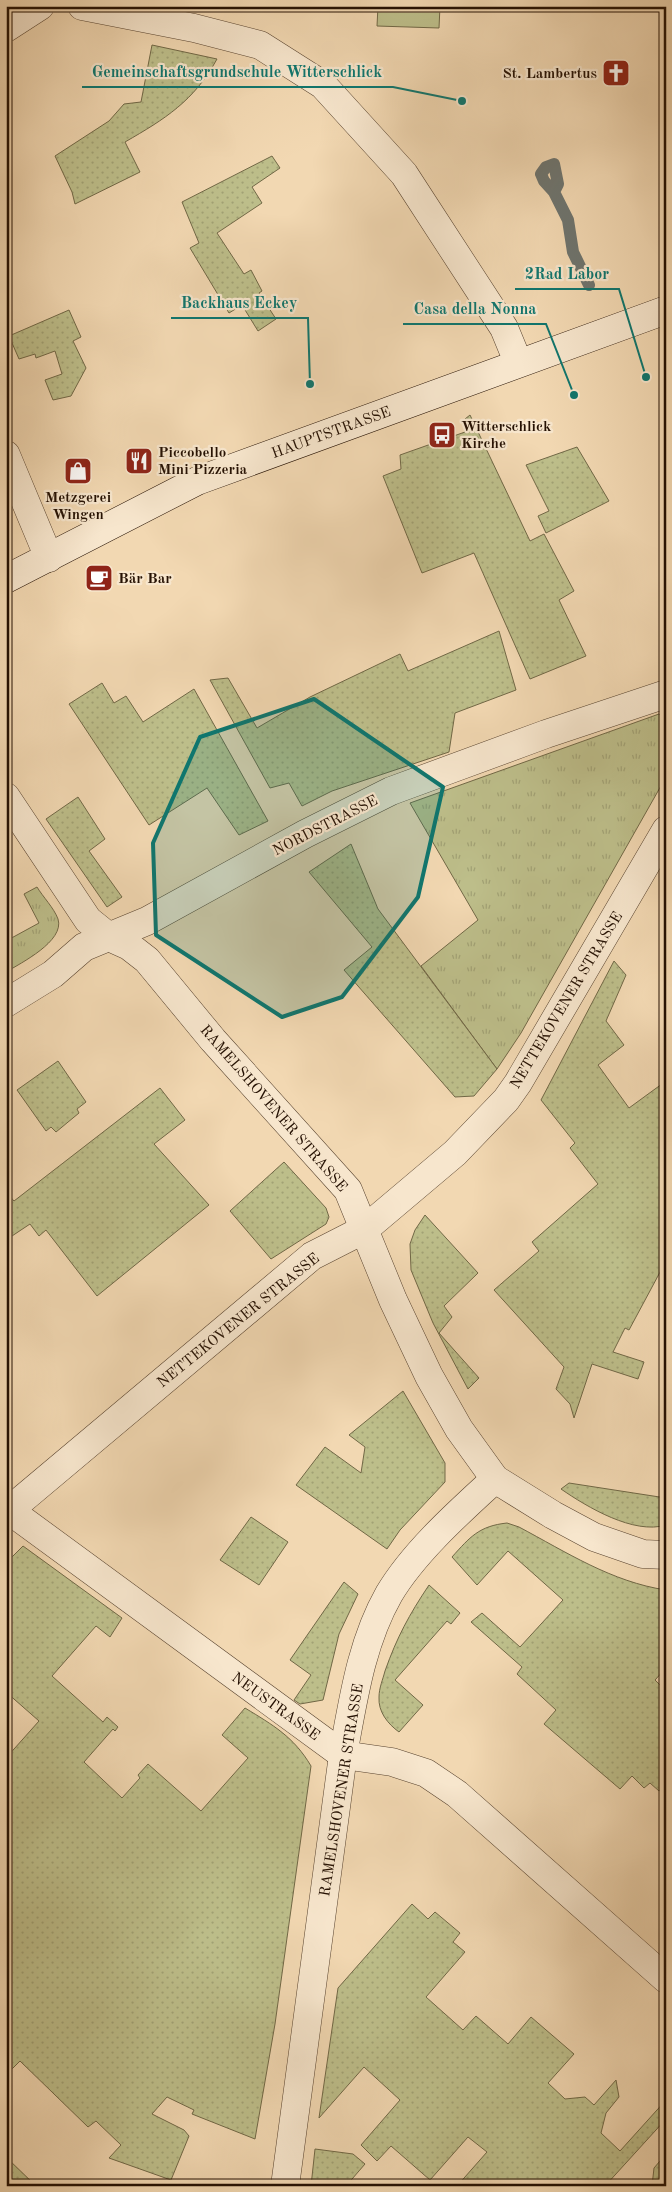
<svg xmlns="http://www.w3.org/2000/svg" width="672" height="2192" viewBox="0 0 672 2192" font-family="'Old Standard TT',serif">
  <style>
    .grass { fill: url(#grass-tufts); stroke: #716846 }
    .garden { fill: url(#garden-dots); stroke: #716846 }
    .pitch { fill: #bdbe8a; stroke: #716846 }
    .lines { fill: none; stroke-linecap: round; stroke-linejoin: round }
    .stream { stroke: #6f756f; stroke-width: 12 }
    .minor-casing { stroke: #58432f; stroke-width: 29 }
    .secondary-casing { stroke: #251103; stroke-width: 29 }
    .minor { stroke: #f7e6cd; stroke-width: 28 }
    .secondary { stroke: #f7e6cd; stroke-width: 28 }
    .marked { fill: #0f766e; fill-opacity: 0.2; stroke: #0f766e; stroke-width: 4; stroke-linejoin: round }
    .labels { text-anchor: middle; stroke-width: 4.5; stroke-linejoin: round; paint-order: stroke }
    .poi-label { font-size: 15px; font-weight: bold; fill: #251103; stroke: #f7e6cd; text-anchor: start }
    .street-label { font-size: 15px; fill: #251103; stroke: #f7e6cd }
    .leader { fill: none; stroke: #0f766e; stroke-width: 2 }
    .callout-dot { fill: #0f766e; stroke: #f7e6cd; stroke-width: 2 }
    .callout-label { font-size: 16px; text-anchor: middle; font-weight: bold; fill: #0f766e; stroke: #f7e6cd; stroke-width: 4.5; stroke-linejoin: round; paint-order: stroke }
  </style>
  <defs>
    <pattern id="grass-tufts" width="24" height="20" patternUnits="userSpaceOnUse" patternTransform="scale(1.25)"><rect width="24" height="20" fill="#bdbe8a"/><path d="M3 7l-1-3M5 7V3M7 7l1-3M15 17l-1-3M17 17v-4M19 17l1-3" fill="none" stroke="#a2a275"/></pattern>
    <pattern id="garden-dots" width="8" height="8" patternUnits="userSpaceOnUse" patternTransform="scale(1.25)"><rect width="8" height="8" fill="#bdbe8a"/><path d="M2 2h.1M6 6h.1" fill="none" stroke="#a2a275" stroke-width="1.8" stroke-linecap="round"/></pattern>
  </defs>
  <rect width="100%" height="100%" fill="#f2d8b2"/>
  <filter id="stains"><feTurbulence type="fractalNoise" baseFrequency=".004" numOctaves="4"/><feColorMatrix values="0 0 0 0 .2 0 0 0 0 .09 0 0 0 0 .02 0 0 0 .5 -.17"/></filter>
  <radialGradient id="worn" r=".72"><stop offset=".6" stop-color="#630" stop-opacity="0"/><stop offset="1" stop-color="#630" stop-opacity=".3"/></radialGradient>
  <g class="grass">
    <polygon points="659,714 666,720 666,777 521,1033 497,1069 421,966 478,920 410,803"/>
    <path d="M37 887C43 897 54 908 58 919 65 941 21 963 6 972V941L39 923 24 894Z"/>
  </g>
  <g class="garden">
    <path d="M152 45 217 59C194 101 165 119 125 142L140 172 75 204 72 192 55 156 109 121 124 104 141 102Z"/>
    <polygon points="272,156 280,168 252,187 262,203 217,233 244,274 251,270 262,291 259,293 276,319 258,331 242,305 229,313 190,248 199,243 182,202"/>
    <polygon points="69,310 81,337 73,341 86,368 71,396 53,400 45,380 62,374 55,351 36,358 35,354 19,359 9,336"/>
    <polygon points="470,415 530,541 544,534 574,591 559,600 586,656 530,679 474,553 422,573 383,476 401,469 400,455 465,432 465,419"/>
    <polygon points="577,447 609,501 546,533 538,516 549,511 526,465"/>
    <polygon points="499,631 516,690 455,713 449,752 332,791 302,806 289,783 270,788 210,680 228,678 257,728 310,697 400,654 408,671"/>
    <polygon points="102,683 114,703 126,696 143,722 194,689 268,821 239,835 207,788 149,825 69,704"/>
    <polygon points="78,797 105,839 89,851 122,897 107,907 46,819"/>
    <polygon points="351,844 378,909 497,1069 474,1096 455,1097 344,970 372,947 309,872"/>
    <polygon points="614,961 626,975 606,1021 624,1045 598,1065 629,1108 666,1081 666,1261 629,1330 625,1328 613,1352 644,1362 638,1379 592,1364 574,1418 570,1404 556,1389 564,1367 494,1290 539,1251 532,1242 598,1184 570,1148 575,1143 541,1100"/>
    <polygon points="58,1061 86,1102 77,1109 79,1113 56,1132 51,1127 46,1131 17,1090"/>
    <polygon points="160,1088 185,1120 154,1144 209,1205 97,1296 46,1230 39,1236 30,1224 6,1240 6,1192 14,1201"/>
    <polygon points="284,1162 326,1208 329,1217 326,1224 271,1259 230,1211"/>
    <polygon points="425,1215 478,1273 444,1306 452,1317 439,1333 479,1378 468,1389 433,1323 411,1270 410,1244 415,1230"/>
    <polygon points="403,1391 445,1463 445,1482 400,1530 387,1549 296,1485 325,1447 361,1473 365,1447 349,1435"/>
    <path d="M569 1483 666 1498V1525C634 1535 587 1507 561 1489Z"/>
    <polygon points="251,1517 288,1542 259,1585 220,1560"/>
    <path d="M507 1523 519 1527C566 1552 612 1582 666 1590V1668L655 1680 666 1691V1785L659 1791 650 1783 644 1788 632 1776 620 1789 544 1724 556 1710 517 1674 522 1667 471 1622 482 1613 520 1647 563 1600 508 1551 477 1585 452 1557C470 1537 479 1526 507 1523Z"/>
    <path d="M23 1546 122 1618 110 1637 96 1626 52 1676 103 1722 107 1717 118 1727 115 1731 113 1729 84 1762 122 1798 140 1778 138 1775 148 1764 201 1811 248 1758 222 1735 245 1708C273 1725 294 1737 311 1766L275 2024 255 2139 192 2114 194 2110 167 2097 152 2114 184 2130 189 2136 171 2180 109 2158 121 2145 96 2121 88 2127 20 2061 6 2075V1758L39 1721 6 1692V1563Z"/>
    <polygon points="344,1582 358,1594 339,1634 323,1700 300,1704 294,1700 311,1675 290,1660"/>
    <path d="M429 1585 460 1613 451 1624 447 1621 395 1680 423 1705 399 1732C388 1724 378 1712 379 1697 379 1688 383 1679 385 1671 397 1637 409 1615 429 1585Z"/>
    <polygon points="412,1904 428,1919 435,1912 460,1933 453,1942 465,1952 426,1997 463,2030 476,2016 508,2044 531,2017 574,2054 548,2083 565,2099 585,2097 594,2105 616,2080 619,2097 606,2113 601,2133 620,2151 666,2100 666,2119 605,2186 457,2186 487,2152 468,2137 430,2180 391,2146 377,2161 361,2145 400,2100 364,2067 319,2118 338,1988"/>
    <polygon points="315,2149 353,2154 365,2164 346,2186 311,2186"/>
    <polygon points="666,2154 666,2186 652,2186 654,2168"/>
    <polygon points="6,2157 36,2186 6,2186"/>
  </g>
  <polygon class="pitch" points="378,6 440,6 439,28 377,26"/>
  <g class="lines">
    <polyline class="stream" points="554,192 544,181 541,174 546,167 554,164 558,184 554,192 568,220 573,252 589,285"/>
    <defs>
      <g id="minor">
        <polyline points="82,6 194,28 260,45 323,85 404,174 504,328 518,362"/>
        <polyline points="6,28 40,6"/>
        <polyline points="6,455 49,558"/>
        <polyline points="6,797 88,920 109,937 129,946 147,960 213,1040 348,1190 393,1300 429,1376 459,1429 495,1479 553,1515 594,1537 643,1554 666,1555"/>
        <polyline points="6,1003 53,974 84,947 147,921 305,834 391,791 546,734 666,694"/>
        <polyline points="6,1508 343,1755 392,1762 426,1773 457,1794 666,1979"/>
        <polyline points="6,1513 312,1256 365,1229 455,1153 506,1100 518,1083 666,830"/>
        <path d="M285 2186 343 1755C353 1701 361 1643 389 1594 414 1552 459 1512 495 1479"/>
      </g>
      <polyline id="secondary" points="6,579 197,481 666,310"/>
    </defs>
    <use href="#minor" class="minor-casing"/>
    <use href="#secondary" class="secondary-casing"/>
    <use href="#minor" class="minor"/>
    <use href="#secondary" class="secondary"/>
  </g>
  <path class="marked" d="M314 699 443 787 418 897 342 997 282 1017 156 935 153 843 200 737Z"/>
  <defs>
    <symbol id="church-square" viewBox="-11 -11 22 22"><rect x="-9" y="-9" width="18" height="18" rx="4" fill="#8f2418" stroke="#f7e6cd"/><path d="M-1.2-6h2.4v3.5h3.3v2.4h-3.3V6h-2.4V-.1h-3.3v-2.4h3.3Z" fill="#fff"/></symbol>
    <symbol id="bus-square" viewBox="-11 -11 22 22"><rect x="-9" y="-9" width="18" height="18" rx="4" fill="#8f2418" stroke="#f7e6cd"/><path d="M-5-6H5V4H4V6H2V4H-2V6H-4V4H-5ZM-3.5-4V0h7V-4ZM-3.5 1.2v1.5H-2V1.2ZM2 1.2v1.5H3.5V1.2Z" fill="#fff"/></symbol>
    <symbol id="restaurant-square" viewBox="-11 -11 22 22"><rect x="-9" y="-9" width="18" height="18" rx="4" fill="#8f2418" stroke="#f7e6cd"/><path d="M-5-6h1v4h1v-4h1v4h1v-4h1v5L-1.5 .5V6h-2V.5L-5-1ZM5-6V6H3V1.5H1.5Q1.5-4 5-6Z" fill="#fff"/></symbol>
    <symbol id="shop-square" viewBox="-11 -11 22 22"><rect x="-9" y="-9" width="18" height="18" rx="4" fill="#8f2418" stroke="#f7e6cd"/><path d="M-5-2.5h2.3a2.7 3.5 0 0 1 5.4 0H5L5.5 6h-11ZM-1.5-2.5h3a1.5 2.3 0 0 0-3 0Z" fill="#fff"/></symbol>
    <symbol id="cafe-square" viewBox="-11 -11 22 22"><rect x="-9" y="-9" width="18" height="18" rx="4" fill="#8f2418" stroke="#f7e6cd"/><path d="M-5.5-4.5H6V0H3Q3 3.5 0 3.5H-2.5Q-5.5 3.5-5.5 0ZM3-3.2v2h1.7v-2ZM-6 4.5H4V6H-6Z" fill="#fff"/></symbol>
  </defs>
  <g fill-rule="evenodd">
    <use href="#church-square" x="600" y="57" width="32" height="32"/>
    <use href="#bus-square" x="426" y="419" width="32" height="32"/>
    <use href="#restaurant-square" x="123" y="445" width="32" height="32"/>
    <use href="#shop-square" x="62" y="455" width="32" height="32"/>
    <use href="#cafe-square" x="83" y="562" width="32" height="32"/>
  </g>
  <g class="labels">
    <g class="poi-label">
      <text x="597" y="78" text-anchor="end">St. Lambertus</text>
      <text x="461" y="431">Witterschlick<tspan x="461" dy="17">Kirche</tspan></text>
      <text x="158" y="457">Piccobello<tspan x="158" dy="17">Mini Pizzeria</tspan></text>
      <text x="78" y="502" text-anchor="middle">Metzgerei<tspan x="78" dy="17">Wingen</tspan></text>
      <text x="118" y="583">Bär Bar</text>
    </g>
    <g class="street-label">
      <text transform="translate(331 432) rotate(-20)" y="5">HAUPTSTRASSE</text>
      <text transform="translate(325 825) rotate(-27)" y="5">NORDSTRASSE</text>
      <text transform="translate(566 1000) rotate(-59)" y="5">NETTEKOVENER STRASSE</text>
      <text transform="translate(274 1108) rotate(49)" y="5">RAMELSHOVENER STRASSE</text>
      <text transform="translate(238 1320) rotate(-39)" y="5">NETTEKOVENER STRASSE</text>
      <text transform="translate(276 1706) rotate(36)" y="5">NEUSTRASSE</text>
      <text transform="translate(341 1790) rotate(-81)" y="5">RAMELSHOVENER STRASSE</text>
    </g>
  </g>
  <path class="leader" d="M462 101L393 87H82M646 377L619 289H515M310 384L308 318H171M574 395L546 324H403"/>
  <g class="callout-dot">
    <circle cx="462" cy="101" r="5"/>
    <circle cx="646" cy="377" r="5"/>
    <circle cx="310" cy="384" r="5"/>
    <circle cx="574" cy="395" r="5"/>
  </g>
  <g class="callout-label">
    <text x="237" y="77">Gemeinschaftsgrundschule Witterschlick</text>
    <text x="567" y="279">2Rad Labor</text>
    <text x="239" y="308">Backhaus Eckey</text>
    <text x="475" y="314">Casa della Nonna</text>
  </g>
  <rect width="672" height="2192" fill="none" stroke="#f2d8b2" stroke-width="25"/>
  <rect x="8" y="8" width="657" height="2177" fill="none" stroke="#251103" stroke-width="2.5"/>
  <rect x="12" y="12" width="647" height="2167" fill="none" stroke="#251103"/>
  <rect width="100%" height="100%" filter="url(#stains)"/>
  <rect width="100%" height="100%" fill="url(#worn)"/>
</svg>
